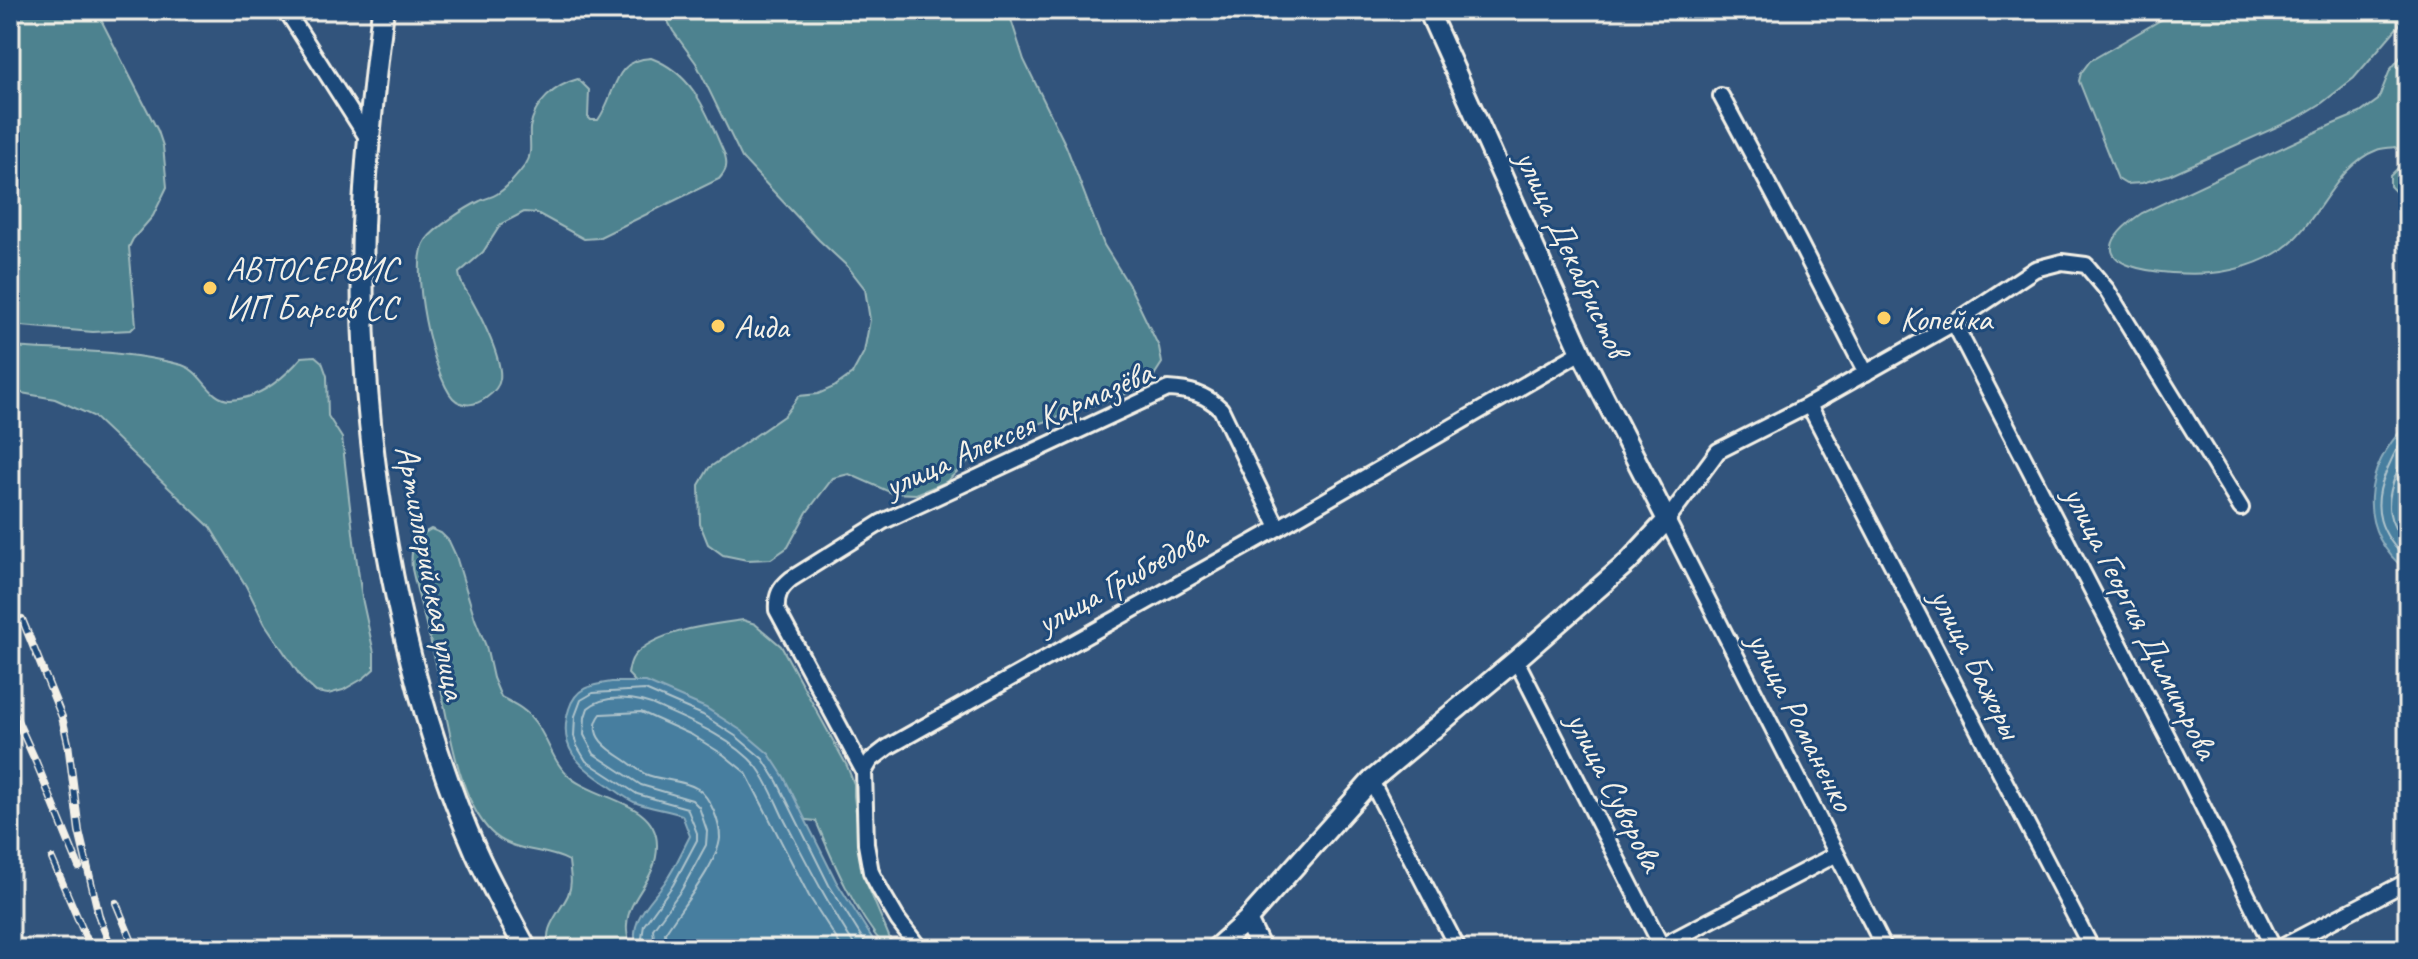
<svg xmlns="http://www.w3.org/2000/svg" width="2418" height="959" viewBox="0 0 2418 959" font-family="Caveat,sans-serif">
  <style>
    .green { fill: #4d828f; stroke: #a0babc; stroke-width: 2 }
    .water { fill: #467e9f; stroke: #8cacbc; stroke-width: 2 }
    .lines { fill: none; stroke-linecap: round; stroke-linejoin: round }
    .shore { stroke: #aec3cb; stroke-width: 2 }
    .minor-casing { stroke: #f4f1e8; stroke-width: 20 }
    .tertiary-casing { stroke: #f4f1e8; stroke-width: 24 }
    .secondary-casing { stroke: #f4f1e8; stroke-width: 26 }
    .minor { stroke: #1f4a7a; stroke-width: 14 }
    .tertiary { stroke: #1f4a7a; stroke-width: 18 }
    .secondary { stroke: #1f4a7a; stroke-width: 20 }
    .rail-casing { stroke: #f4f1e8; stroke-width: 8 }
    .rail { stroke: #1f4a7a; stroke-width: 5; stroke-dasharray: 15; stroke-linecap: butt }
    .poi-dot { fill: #ffd166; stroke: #1f4a7a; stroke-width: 3 }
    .labels { text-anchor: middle; stroke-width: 6; stroke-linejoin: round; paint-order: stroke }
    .street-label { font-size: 34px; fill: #f4f1e8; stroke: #1f4a7a }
    .poi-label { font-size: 34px; fill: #f4f1e8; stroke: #1f4a7a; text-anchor: start }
  </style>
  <rect width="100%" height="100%" fill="#32547c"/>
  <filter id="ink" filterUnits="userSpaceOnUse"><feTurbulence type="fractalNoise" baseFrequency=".0125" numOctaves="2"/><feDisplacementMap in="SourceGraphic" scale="16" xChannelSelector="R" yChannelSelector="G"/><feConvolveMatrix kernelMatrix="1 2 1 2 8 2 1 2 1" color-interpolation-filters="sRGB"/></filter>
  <g filter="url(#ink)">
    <g class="green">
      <polygon points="10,10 96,10 158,131 163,146 167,187 153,216 133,239 129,247 136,325 131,330 93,332 10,325"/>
      <polygon points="662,10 1008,10 1024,60 1066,146 1104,245 1130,287 1159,347 1162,363 1151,380 1129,393 1012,433 974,456 946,482 916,494 892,493 849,474 833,478 807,512 788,547 771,559 747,560 723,555 708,544 700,524 699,485 709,468 785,415 799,396 818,394 834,387 852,374 864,352 870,320 865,289 848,267 819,240 742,158 696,63 673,31"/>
      <polygon points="2190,10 2408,10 2407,16 2354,78 2322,103 2297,118 2169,175 2142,183 2126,184 2118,179 2079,81 2081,73 2090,61 2166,17"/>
      <path d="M2408 48V205L2390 186V176L2405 161 2403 154 2395 147C2390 148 2382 148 2377 150 2334 166 2318 225 2281 250 2261 263 2235 271 2212 273 2169 276 2059 270 2142 213L2331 125 2360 113 2378 100 2390 70Z"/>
      <path d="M651 58C696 75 707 115 725 155 728 166 726 171 719 179L598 238 584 239 537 213 524 212 501 224 483 252 459 273C460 285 466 289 471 299 481 317 503 360 500 379 499 387 493 393 486 398 476 405 463 408 453 398 433 376 408 265 426 240 435 228 465 208 480 201 485 198 491 198 497 194 508 187 518 175 526 164 533 154 529 140 530 128 534 103 555 85 578 79L589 90 588 117 591 120H598C617 93 612 60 651 58Z"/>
      <path d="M10 347C67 351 127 350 182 365 202 371 209 400 230 400 259 399 284 378 302 357L315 356 322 362 327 376 328 416 342 438 354 541 362 598 374 653V669L364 678 343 690 328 694 316 692 303 680 265 624 246 586 210 527 93 416 55 399 10 391Z"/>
      <path d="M431 529 441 533 449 541 456 556 475 619 486 646 493 678 501 697C514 704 526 709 535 722 549 740 553 764 571 778 598 800 658 802 657 846 657 881 628 896 627 925 626 933 629 941 631 949H552C539 931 561 911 568 895 573 884 570 873 569 861 544 847 512 854 490 831 455 794 447 712 436 664 429 632 419 601 412 569 410 550 413 538 431 529Z"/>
      <path d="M743 620 755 624 781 646 847 766 854 784V796L864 877 891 941 885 947C854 911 834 864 816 821L786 818 642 689 628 674C629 667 630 661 634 656 655 631 712 624 743 620Z"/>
    </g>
    <g class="water">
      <path d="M2408 423V572C2354 529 2363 468 2408 423Z"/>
      <path d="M612 682H646L706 708 742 731 769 754 784 777 836 881 879 949H638C626 922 651 902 665 882 675 868 682 851 690 836L682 815C667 810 649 808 634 802 625 798 616 790 608 785 579 766 557 748 569 709 576 687 591 685 612 682Z"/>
    </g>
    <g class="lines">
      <g class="shore">
        <path d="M2408 435C2397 446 2392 458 2386 472 2370 509 2380 534 2408 561"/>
        <path d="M2408 449C2403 456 2400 464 2397 472 2384 503 2386 521 2408 547"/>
        <polyline points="645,949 642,938 644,925 673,885 697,840 697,833 687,808 637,794 586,761 577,746 574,736 575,716 581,700 593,693 645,690 703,715 737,737 763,759 777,781 829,885 869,949"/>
        <path d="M655 949 653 929 682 889 706 845 707 831 699 807 692 800 641 785 594 754 584 735 585 717 588 708C605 693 639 698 658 707 690 721 734 739 757 767 769 783 776 803 785 821 808 865 830 908 857 949"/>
        <path d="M667 949 665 933C679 910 718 864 720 838 720 823 711 798 698 789 682 779 662 781 645 774 638 770 631 764 625 760 609 750 585 735 601 714L641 712 692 735 724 755 746 773 809 896 843 949"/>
      </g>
      <defs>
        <g id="minor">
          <polyline points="286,10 368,139"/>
          <polyline points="1721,96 1798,240 1866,373"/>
          <polyline points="1954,323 2173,747 2274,949"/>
          <polyline points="1809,405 2092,949"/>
          <polyline points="1516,660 1663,949"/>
          <path d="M864 772 777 610C776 595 780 588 791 579L882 522 1168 389C1190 390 1205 394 1221 409L1278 528"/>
          <polyline points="1371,781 1458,949"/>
          <polyline points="920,949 898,920 881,891 871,872 866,844 864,772 871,760 888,747 1278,528 1581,352"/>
          <polyline points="1656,949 1835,855"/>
          <polyline points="1885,949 1667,520 1718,451 1809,405 1954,323 2035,269 2062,262 2086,265 2107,290 2241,508"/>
          <polyline points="2278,949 2408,881"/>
        </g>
        <g id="tertiary">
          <polyline points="1247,920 1261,949"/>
          <polyline points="1215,949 1247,920 1371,781 1516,660 1628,562 1667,520 1581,352 1428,10"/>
        </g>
        <path id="secondary" d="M383 10C374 82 366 154 363 226 357 430 395 666 476 852 491 885 509 917 526 949"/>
      </defs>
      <use href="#minor" class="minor-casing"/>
      <use href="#tertiary" class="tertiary-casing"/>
      <use href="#secondary" class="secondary-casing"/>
      <use href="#minor" class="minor"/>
      <use href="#tertiary" class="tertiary"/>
      <use href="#secondary" class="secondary"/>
      <defs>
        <g id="rail">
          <polyline points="22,619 62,717 68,743 79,831 100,920"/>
          <polyline points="10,705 36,762 79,867"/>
          <polyline points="52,859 91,949"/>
          <polyline points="116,903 135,949"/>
          <polyline points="97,912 112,949"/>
        </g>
      </defs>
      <use href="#rail" class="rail-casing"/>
      <use href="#rail" class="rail"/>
    </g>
  </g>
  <g class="poi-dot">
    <circle cx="210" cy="288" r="8"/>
    <circle cx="1884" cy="318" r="8"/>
    <circle cx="718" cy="326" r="8"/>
  </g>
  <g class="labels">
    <g class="street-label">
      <text transform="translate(1573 253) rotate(65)" y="12">улица Декабристов</text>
      <text transform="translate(1018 428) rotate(-24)" y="12">улица Алексея Кармазёва</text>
      <text transform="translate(432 572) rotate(79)" y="12">Артиллерийская улица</text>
      <text transform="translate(1121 579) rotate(-29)" y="12">улица Грибоедова</text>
      <text transform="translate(2142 622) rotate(63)" y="12">улица Георгия Димитрова</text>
      <text transform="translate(1977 663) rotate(63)" y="12">улица Бажоры</text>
      <text transform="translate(1802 721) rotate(63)" y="12">улица Романенко</text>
      <text transform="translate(1616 791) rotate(63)" y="12">улица Суворова</text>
    </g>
    <g class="poi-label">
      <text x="226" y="280">АВТОСЕРВИС<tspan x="226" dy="39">ИП Барсов СС</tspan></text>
      <text x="1900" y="330">Копейка</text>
      <text x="734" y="338">Аида</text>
    </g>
  </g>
  <rect width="2418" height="959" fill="none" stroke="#1f4a7a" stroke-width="40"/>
  <rect x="20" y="20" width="2378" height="919" fill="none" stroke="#f4f1e8" stroke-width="3" filter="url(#ink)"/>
</svg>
